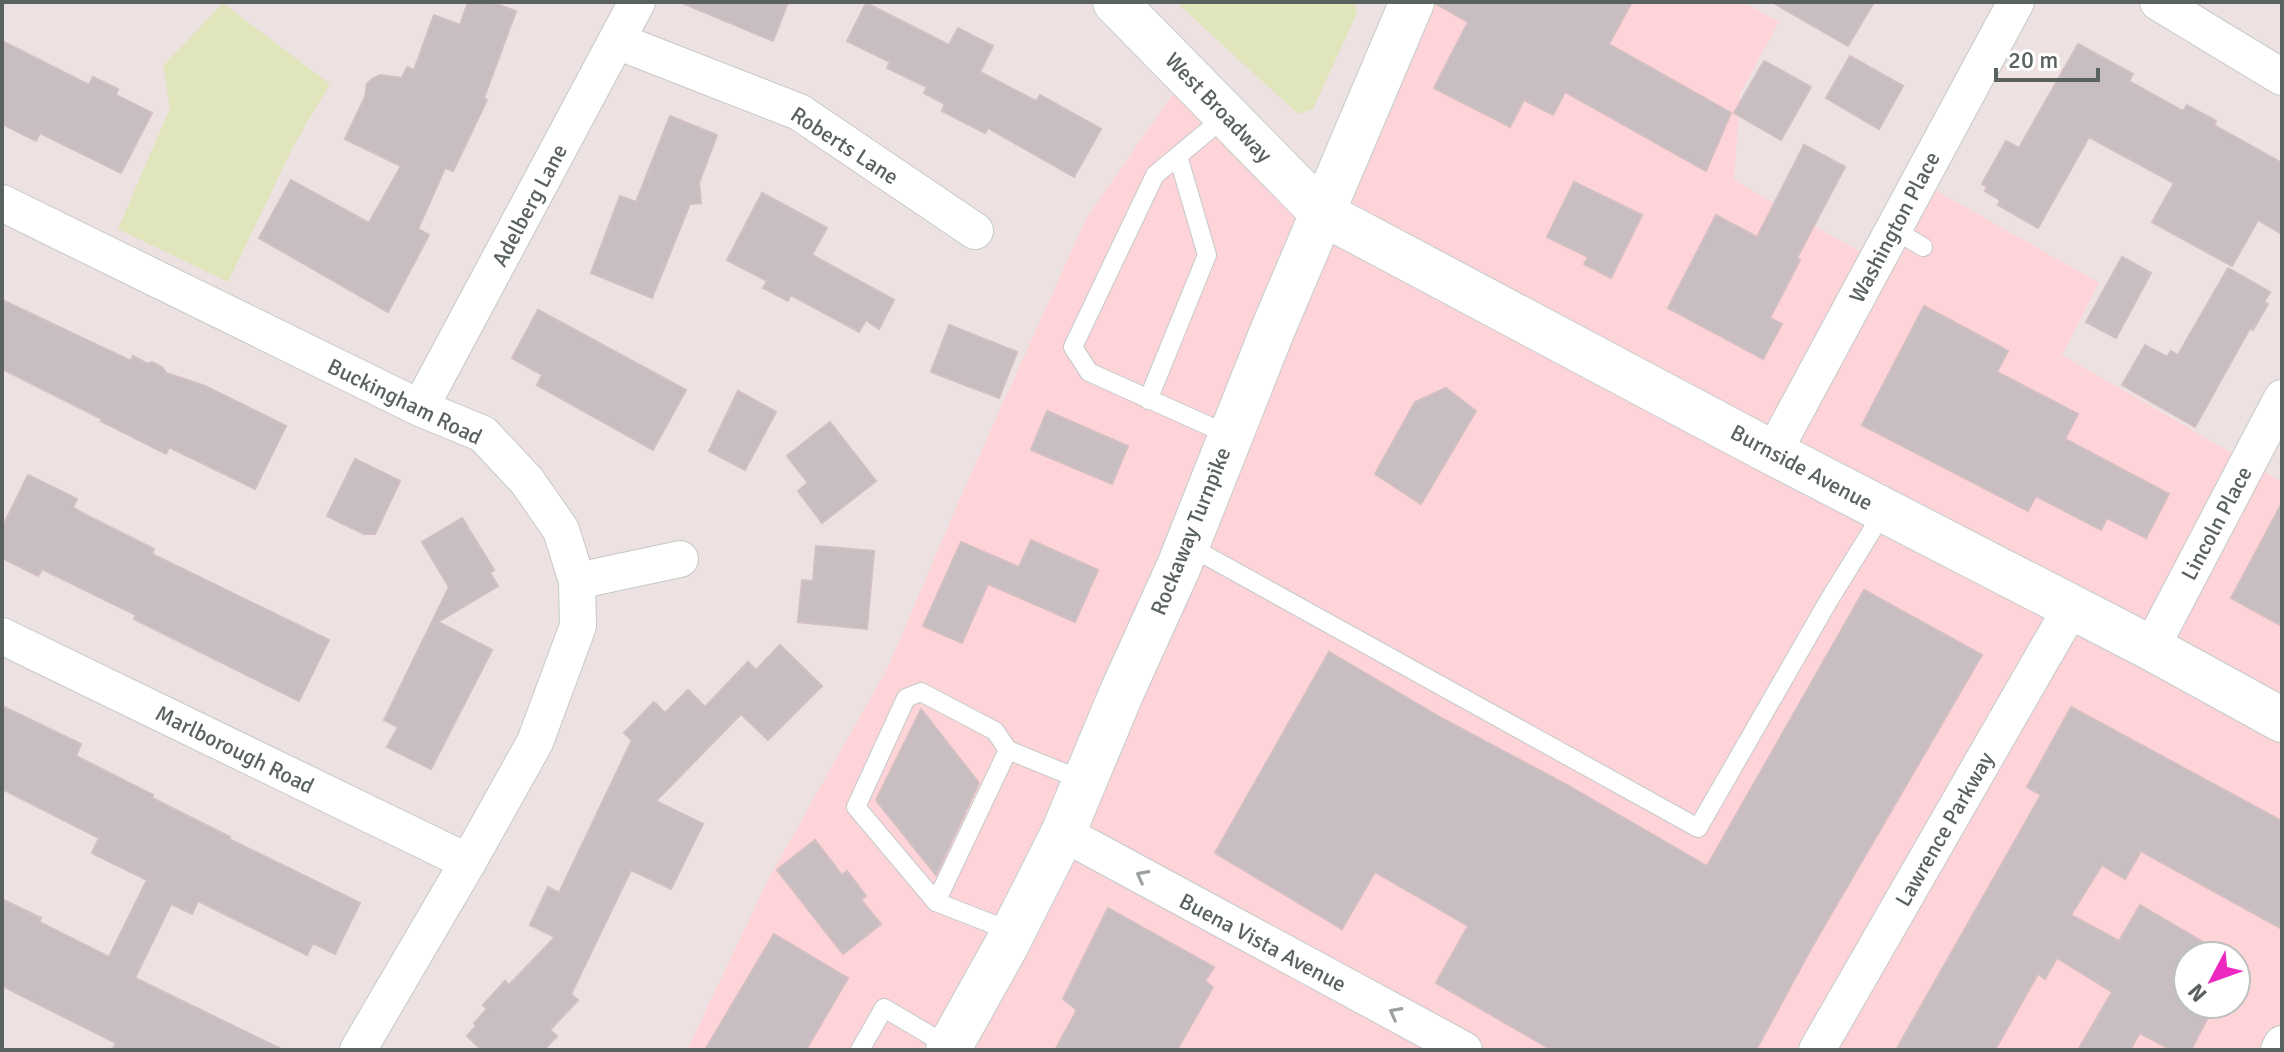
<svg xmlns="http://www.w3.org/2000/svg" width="2284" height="1052" viewBox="0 0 2284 1052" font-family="Signika,sans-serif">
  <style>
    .commercial { fill: #fed4d8; fill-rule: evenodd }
    .green { fill: #e0e5bc }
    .building { fill: #c8bdc0; stroke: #d1bfc2; stroke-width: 2 }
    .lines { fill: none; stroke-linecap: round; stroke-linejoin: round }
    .service-casing { stroke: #c3cac8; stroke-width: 20 }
    .minor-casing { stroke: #c3cac8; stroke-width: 38 }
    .secondary-casing { stroke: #c3ccca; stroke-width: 46 }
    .service { stroke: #fff; stroke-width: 18 }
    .minor { stroke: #fff; stroke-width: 36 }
    .secondary { stroke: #fff; stroke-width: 44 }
    .oneway { stroke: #9ba19f }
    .labels { text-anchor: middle; stroke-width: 6; stroke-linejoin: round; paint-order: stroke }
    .street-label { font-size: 22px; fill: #59625f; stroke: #fff }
  </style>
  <rect width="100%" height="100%" fill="#ede1e2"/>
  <path class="commercial" d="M1414 2H1743L1779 22 1740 94 1734 180 1883 265 1930 187 2099 283 2062 355 2282 482V1050H687L769 878 888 667 958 503 1086 219 1190 69 1322 212ZM2188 956H2236V1004H2188Z"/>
  <g class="green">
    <polygon points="1176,2 1355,2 1357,13 1313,109 1298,114"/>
    <polygon points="223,3 330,84 294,145 228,282 118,229 170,108 163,66"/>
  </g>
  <g class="building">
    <polygon points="468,2 491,2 516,11 484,98 487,100 453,171 445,168 418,229 429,235 388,312 259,238 291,180 369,223 401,166 345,139 365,97 367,84 372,79 380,75 402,78 407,67 414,70 434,15 460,25"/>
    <polygon points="680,2 788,2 773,41"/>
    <polygon points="1436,2 1632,2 1609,44 1731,113 1706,171 1565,92 1553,115 1524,100 1510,127 1434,88 1468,22 1436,4"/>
    <polygon points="1772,2 1874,2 1848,46"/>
    <polygon points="866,3 949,45 958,28 993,46 980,72 1036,101 1040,95 1101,129 1074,177 988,128 985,133 942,111 945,104 924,93 927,87 887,68 890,62 847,41"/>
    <polygon points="2,41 89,85 93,77 118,89 116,95 152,113 121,173 40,133 36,141 2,124"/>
    <polygon points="2078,44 2133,74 2129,81 2183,111 2187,105 2216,121 2214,125 2282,163 2282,234 2258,220 2232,266 2152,222 2174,183 2089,137 2038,228 1998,205 2000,200 1985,191 1987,187 1982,184 2006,141 2019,148"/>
    <polygon points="1850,56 1903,86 1879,129 1826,98"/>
    <polygon points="1764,61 1811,87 1781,140 1734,113"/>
    <polygon points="670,116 717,135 699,183 701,203 690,204 652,298 591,273 620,196 636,202"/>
    <polygon points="1804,145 1845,167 1797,258 1800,260 1770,318 1782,324 1763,359 1668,308 1716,215 1757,237"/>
    <polygon points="1574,182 1642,215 1611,278 1584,264 1588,257 1547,237"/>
    <polygon points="762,193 827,228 812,255 894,300 879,329 866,320 859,332 791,295 788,301 763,288 767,281 727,260"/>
    <polygon points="2122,257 2151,273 2116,338 2086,322"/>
    <polygon points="2228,268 2270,292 2264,302 2268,304 2253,330 2250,328 2195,427 2122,385 2145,345 2167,357 2171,351 2178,355"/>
    <polygon points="2,300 131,361 133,356 148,364 152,362 162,367 166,373 205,386 286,426 255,489 169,447 166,454 101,421 102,419 2,369"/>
    <polygon points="1924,306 2008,351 1997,372 2078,414 2065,439 2169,494 2146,538 2107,518 2101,530 2036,496 2028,511 1862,425"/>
    <polygon points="538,310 686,390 653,450 537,385 542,375 512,358"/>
    <polygon points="949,325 1017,352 999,398 931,372"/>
    <polygon points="1446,388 1476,411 1421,504 1375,474 1415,402"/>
    <polygon points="738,391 776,412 745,470 709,451"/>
    <polygon points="1047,411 1128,446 1112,484 1031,450"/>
    <polygon points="830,422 876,481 822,523 798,491 808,483 787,456"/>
    <polygon points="355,459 400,481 375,534 364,534 327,516"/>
    <polygon points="28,475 77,499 73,507 80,512 154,549 152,554 329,640 299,701 134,619 136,615 42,569 38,576 2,558 2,528"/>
    <polygon points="2282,503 2282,626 2231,598"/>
    <polygon points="462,518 494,570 490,573 498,586 438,622 492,650 431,769 387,747 398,727 384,720 449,587 422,542"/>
    <polygon points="1031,540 1098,570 1075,622 988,584 962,643 923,626 961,542 1019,567"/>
    <polygon points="816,546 874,551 867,629 798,622 802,580 813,581"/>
    <polygon points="1864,590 1982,655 1812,947 1756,1050 1552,1050 1436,983 1468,926 1375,872 1342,929 1215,853 1329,652 1445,720 1569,786 1707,866"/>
    <polygon points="780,645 822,686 768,740 741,714 656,801 703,824 671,889 631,870 571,994 578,1000 550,1030 557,1036 544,1050 482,1050 467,1036 476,1026 474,1023 487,1009 483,1005 505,981 509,985 555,937 530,925 548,887 559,893 632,740 624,733 654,702 665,713 688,690 705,707 748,662 756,670"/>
    <polygon points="2,706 81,744 76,756 153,795 152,798 230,837 229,839 360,903 335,954 313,943 307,955 198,901 192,914 171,904 135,978 283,1050 112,1050 116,1043 2,986 2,899 41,918 39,922 109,957 147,880 92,853 99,838 2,789"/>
    <polygon points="2071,707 2282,821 2282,929 2141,851 2125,879 2102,865 2071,915 2119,941 2140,905 2227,956 2188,956 2188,1004 2215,1004 2191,1050 2171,1050 2140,1033 2130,1050 2078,1050 2112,992 2057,958 2045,979 2038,974 1995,1050 1896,1050 2041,795 2027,787"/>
    <polygon points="921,709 979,783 936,875 876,800"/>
    <polygon points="815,840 842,875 847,871 866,896 861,900 881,924 843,954 777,870"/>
    <polygon points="1108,908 1214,967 1205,981 1213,987 1177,1050 1055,1050 1077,1010 1063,999"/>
    <polygon points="774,934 848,978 806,1050 705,1050"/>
  </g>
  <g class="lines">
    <defs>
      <g id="service">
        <polyline points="1227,115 1155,175 1073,347 1089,372 1229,435"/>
        <polyline points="1893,229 1923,247"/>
        <polyline points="1148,400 1207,255 1178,156"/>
        <polyline points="1187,545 1698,828 1829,600 1884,511"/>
        <polyline points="936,902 1008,750"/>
        <polyline points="1013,932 936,902 856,807 906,698 921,692 995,731 1008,750 1084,781"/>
        <polyline points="860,1050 884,1008 950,1047"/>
      </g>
      <g id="minor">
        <polyline points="2158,2 2282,77"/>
        <polyline points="617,41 799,112 975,231"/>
        <polyline points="2,203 420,408 483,434 527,481 561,530 577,581 578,626 535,742 468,862 358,1050"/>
        <polyline points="420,408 637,2"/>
        <polyline points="1773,453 2016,2"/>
        <polyline points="577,581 680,559"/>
        <polyline points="2,636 468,862"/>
        <polyline points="2151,648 2282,398"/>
        <polyline points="1063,833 1464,1050"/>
        <polyline points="1817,1050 2071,608"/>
        <polyline points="2279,1050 2282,1044"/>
      </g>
      <g id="secondary">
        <polyline points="1115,2 1322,213 1773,453 2151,648 2282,720"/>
        <polyline points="948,1050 1006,946 1063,833 1121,694 1179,566 1271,334 1412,2"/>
      </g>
    </defs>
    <use href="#service" class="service-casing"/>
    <use href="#minor" class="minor-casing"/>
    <use href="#secondary" class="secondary-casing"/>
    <use href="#service" class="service"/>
    <use href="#minor" class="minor"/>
    <use href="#secondary" class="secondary"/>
  </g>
  <defs><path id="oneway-chevron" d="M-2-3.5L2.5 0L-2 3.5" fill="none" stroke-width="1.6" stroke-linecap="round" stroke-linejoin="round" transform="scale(2)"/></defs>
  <g class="oneway">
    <use href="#oneway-chevron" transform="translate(1142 876) rotate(-152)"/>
    <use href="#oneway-chevron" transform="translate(1395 1013) rotate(-152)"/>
  </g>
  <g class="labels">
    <g class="street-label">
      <text transform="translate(1219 107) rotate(46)" y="8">West Broadway</text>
      <text transform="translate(845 145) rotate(33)" y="8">Roberts Lane</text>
      <text transform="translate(529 205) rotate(-62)" y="8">Adelberg Lane</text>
      <text transform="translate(1894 227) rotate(-62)" y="8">Washington Place</text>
      <text transform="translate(405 401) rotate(26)" y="8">Buckingham Road</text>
      <text transform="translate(1802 467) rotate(28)" y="8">Burnside Avenue</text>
      <text transform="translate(2216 523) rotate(-62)" y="8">Lincoln Place</text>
      <text transform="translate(1190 531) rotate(-68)" y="8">Rockaway Turnpike</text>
      <text transform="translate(235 749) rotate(26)" y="8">Marlborough Road</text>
      <text transform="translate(1944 829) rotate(-60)" y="8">Lawrence Parkway</text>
      <text transform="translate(1263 942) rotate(28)" y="8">Buena Vista Avenue</text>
    </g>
  </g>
  <rect width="2284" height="1052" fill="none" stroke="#59625f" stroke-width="8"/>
  <g transform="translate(2212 980) rotate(229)"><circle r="38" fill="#ffffff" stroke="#bdc0bf" stroke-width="2"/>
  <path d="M0-6L14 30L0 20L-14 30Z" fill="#ec28c1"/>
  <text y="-12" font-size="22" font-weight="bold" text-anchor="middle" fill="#59625f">N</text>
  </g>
  <path d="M1996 68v12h102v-12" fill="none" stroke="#59625f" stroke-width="4"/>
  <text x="2008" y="68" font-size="24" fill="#59625f" stroke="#ffffff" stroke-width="6" paint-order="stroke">20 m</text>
</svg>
